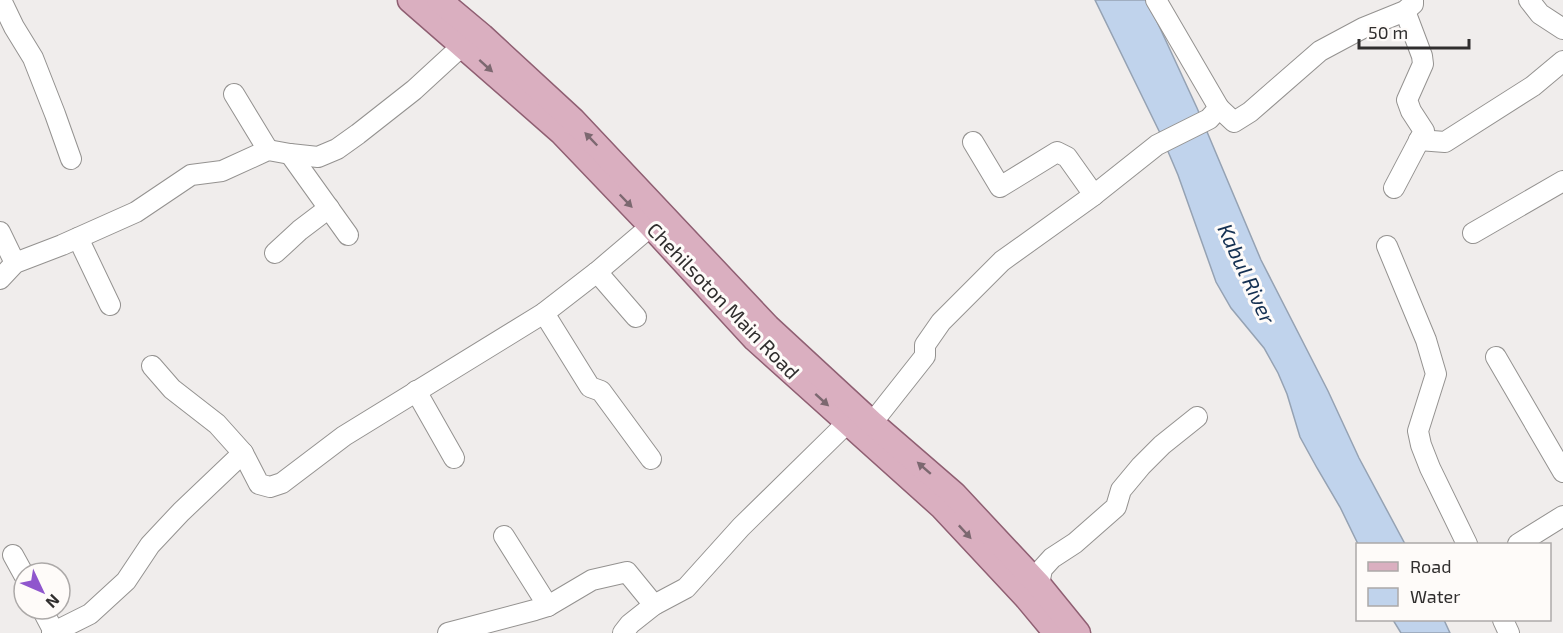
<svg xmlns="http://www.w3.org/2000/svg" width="1563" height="633" viewBox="0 0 1563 633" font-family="'Exo 2',sans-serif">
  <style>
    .water { fill: #c0d3ec; stroke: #95a2b3; stroke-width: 1.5 }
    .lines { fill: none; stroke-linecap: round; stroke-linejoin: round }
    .minor-casing { stroke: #949290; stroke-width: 22 }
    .major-casing { stroke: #8f5f72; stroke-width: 27 }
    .minor { stroke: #fff; stroke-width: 20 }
    .major { stroke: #daafc0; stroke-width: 24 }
    .oneway { fill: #7c6870 }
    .labels { text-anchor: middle; stroke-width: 6; stroke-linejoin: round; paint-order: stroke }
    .street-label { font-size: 20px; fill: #302e2e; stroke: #fefbf9 }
    .water-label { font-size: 21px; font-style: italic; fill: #143052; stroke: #fefbf9 }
  </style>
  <rect width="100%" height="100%" fill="#f0edec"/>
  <g class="water">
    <polygon points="1095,0 1147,0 1197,108 1261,260 1328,391 1359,458 1405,544 1358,544 1340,507 1317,468 1300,437 1287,394 1278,373 1264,348 1231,308 1216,282 1178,175 1161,135"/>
    <polygon points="1393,620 1444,620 1450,633 1401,633"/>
  </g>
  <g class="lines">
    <defs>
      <g id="minor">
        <polyline points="1,0 14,27 33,58 55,114 71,159"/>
        <polyline points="1156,0 1219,108 1234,122 1250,112 1320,51 1363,28 1405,11 1413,4 1413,0"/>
        <polyline points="1529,0 1540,14 1563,29"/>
        <polyline points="234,94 268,150"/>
        <polyline points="1419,140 1445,142 1533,86 1563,61"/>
        <polyline points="973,142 1000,187 1057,152 1067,157 1094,195"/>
        <polyline points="290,154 348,235"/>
        <polyline points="1394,188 1424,131 1411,111 1407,100 1423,64 1422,56 1405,11"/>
        <polyline points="0,232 15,263"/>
        <polyline points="1473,233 1563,181"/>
        <polyline points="78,238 110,305"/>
        <polyline points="1387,246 1426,340 1436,374 1418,431 1421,445 1430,468 1467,544"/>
        <polyline points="275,253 300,230 329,208"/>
        <polyline points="597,272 636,317"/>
        <polyline points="0,279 15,263 62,245 136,212 191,175 222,171 268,150 290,154 318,157 337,149 358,134 414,90 463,45"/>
        <polyline points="544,313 590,387 601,391 651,459"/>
        <polyline points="1496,357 1563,472"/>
        <polyline points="152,366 172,389 217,424 243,453 259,484 270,487 282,483 344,436 544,313 597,272 651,226"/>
        <polyline points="416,391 454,458"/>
        <polyline points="872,423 925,356 925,345 941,322 1002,261 1094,195 1157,145 1209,119 1219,108"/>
        <polyline points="504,536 548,606"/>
        <polyline points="1518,544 1563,516"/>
        <polyline points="13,555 24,575"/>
        <polyline points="1039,585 1042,569 1052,558 1075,543 1116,507 1121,490 1141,466 1162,445 1197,417"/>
        <polyline points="42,609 54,632"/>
        <polyline points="1503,620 1509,633"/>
        <polyline points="52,633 90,614 126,581 150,545 181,512 243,453"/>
        <polyline points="448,633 535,610 548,606 592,580 627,572 654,605"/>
        <polyline points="623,633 630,624 654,605 686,588 741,527 847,423"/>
      </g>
      <g id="major">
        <polyline points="410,0 561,132 651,226 755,339 942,507 1026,597 1056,633"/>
        <polyline points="439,0 482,36 573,120 768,327 872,423 954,494 1039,585 1078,633"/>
      </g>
    </defs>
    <use href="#minor" class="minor-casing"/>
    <use href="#major" class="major-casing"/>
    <use href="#minor" class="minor"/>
    <use href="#major" class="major"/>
  </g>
  <defs><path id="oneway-solid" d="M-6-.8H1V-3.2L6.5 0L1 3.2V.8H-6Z" transform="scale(1.5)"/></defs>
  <g class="oneway">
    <use href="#oneway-solid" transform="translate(486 66) rotate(42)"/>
    <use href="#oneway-solid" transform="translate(591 139) rotate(-134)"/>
    <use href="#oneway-solid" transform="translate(626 201) rotate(46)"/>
    <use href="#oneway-solid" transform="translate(822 400) rotate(42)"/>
    <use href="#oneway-solid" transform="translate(924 468) rotate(-139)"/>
    <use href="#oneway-solid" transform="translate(965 532) rotate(47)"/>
  </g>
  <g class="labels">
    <g class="street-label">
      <text transform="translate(723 301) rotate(46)" y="7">Chehilsoton Main Road</text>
    </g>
    <g class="water-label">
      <text transform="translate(1246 274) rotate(65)" y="7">Kabul River</text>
    </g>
  </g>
  <rect x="1356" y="543" width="195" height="78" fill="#fefbf9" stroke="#aca9a8" stroke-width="1.5"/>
  <rect x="1368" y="562" width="30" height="9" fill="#daafc0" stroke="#aca9a8" stroke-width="1.5"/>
  <text x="1410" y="573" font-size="18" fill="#302e2e">Road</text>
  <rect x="1368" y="588" width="30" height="18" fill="#c0d3ec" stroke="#aca9a8" stroke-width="1.5"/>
  <text x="1410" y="603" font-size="18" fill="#302e2e">Water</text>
  <g transform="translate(42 591) rotate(134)"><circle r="28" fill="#fefbf9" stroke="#aca9a8" stroke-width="1.5"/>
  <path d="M0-4.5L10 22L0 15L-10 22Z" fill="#8f56cd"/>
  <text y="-9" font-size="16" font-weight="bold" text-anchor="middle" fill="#302e2e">N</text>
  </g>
  <path d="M1359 39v9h110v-9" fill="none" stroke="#302e2e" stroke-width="3"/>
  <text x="1368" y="39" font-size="18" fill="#302e2e" stroke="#fefbf9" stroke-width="4.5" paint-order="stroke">50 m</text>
</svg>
